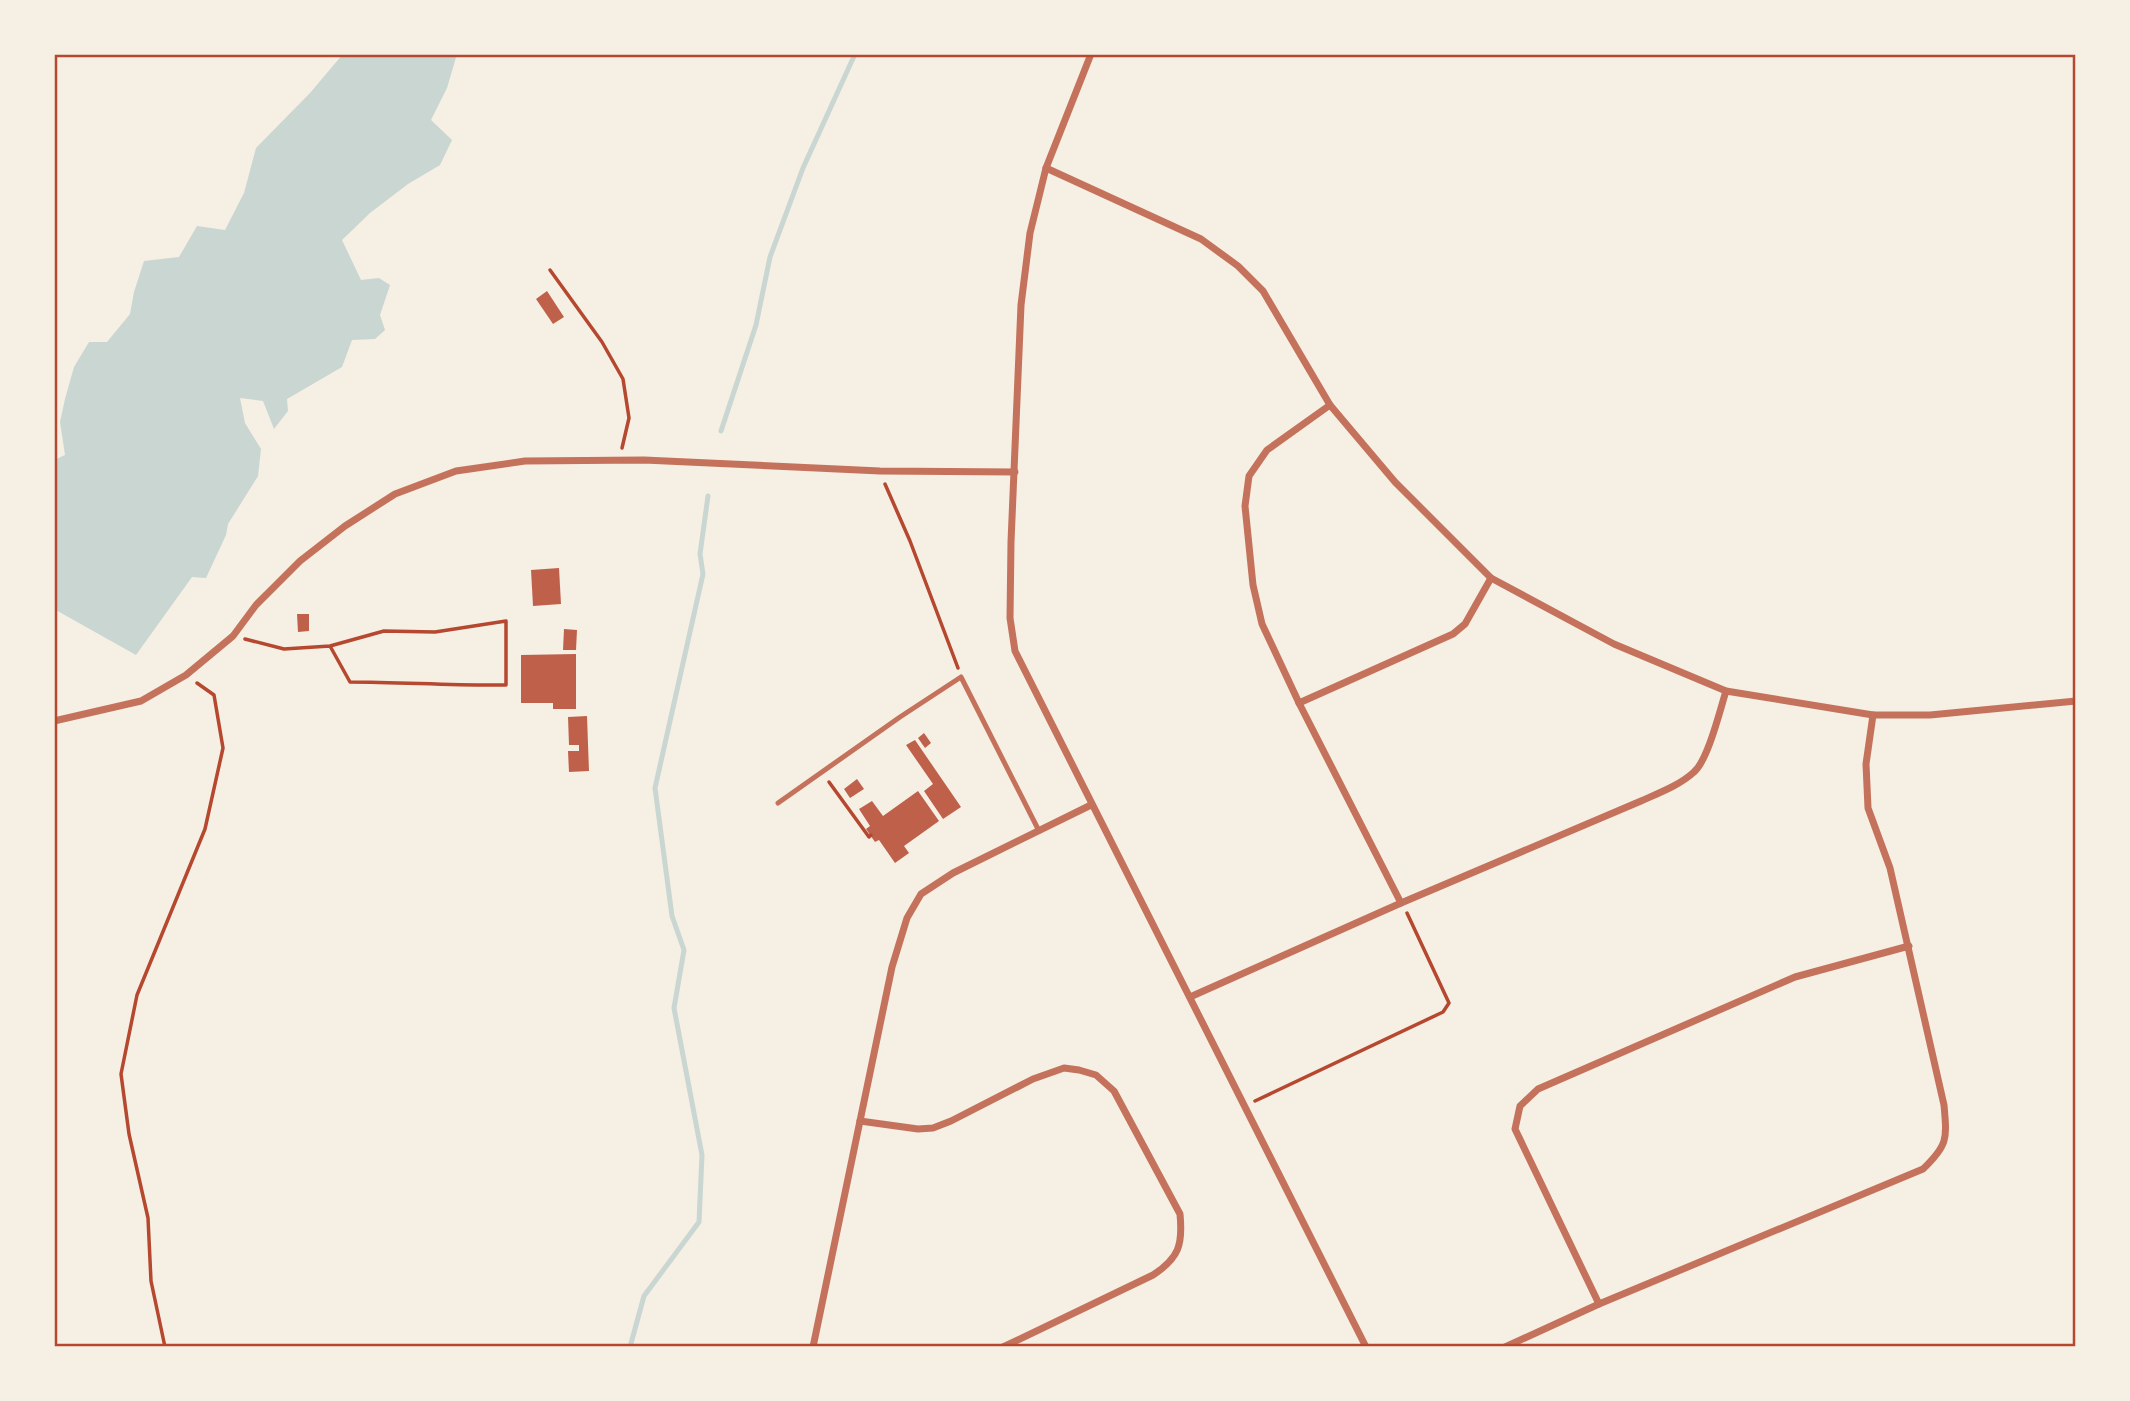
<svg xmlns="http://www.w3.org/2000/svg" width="2130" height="1401" viewBox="0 0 2130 1401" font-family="'Golos Text',sans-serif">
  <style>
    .water { fill: #c9d6d2 }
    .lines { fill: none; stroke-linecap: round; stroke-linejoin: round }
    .stream { stroke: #c9d6d2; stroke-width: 5 }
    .building { fill: #bf614a }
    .path { stroke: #b5482f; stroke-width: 3.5 }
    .service { stroke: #c5725c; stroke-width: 5 }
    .minor { stroke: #c5725c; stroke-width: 7 }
    .neatline { fill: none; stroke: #b5482f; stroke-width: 2.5 }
  </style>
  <rect width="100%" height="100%" fill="#f6efe4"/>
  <polygon class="water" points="343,54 457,54 447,88 431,120 452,140 440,165 408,184 370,213 342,240 361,280 379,278 390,285 380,315 385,330 375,339 352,340 342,367 287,399 288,411 274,429 263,401 240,398 245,423 261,449 258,476 228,524 226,535 206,578 192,577 136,655 54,609 54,460 65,455 60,422 65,399 74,367 89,342 107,342 130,314 134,292 144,261 179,257 197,226 225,230 244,193 256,148 310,93"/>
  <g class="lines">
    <g class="stream">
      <polyline points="721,431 756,325 770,257 803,168 855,54"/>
      <polyline points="630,1347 644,1296 699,1222 702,1155 674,1008 684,950 672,916 655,788 703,574 700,554 708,496"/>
    </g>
  </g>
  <g class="building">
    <polygon points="547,291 564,317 553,324 536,299"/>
    <polygon points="559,568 561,604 533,606 531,570"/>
    <polygon points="297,614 309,614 309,631 298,632"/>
    <polygon points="564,629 577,630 576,650 563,650"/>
    <polygon points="576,654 576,709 553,709 553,703 521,703 521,655"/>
    <polygon points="587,716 589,771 569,772 568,751 579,751 579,745 569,745 568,717"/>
    <polygon points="924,733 931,743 925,748 918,738"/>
    <polygon points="915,740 961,807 943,819 924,791 933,784 906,745"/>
    <polygon points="857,779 864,789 850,798 844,789"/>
    <polygon points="918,791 939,821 904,846 909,853 895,863 879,840 875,842 866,829 870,826 859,809 872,801 883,816"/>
  </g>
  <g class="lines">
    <g class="path">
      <polyline points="550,270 602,342 623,379 629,418 622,448"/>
      <polyline points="885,484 910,541 958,668"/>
      <path d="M245 639 284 649 330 646 384 631 435 632 506 621V685C454 686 402 682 350 682L330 646"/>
      <polyline points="829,782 869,837 871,835"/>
      <polyline points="1255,1101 1443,1012 1449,1003 1407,913"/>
      <polyline points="165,1347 151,1281 148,1218 129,1134 121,1074 137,995 205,829 223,748 214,695 197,683"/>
    </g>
    <polyline class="service" points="778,803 900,717 961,677 1039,831"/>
    <g class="minor">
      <polyline points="1091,54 1046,168 1030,233 1021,305 1011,542 1010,618 1015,651 1366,1347"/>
      <polyline points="1046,168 1201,239 1238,266 1263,291 1330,405 1395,482 1491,578 1614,644 1726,691 1873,715 1930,715 2076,701"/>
      <polyline points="1330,405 1267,450 1249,476 1245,506 1253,585 1262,624 1299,703 1401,903"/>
      <polyline points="1299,703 1453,634 1465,624 1491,578"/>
      <polyline points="54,721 141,701 186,675 233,636 256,605 300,561 345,526 395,494 456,471 525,461 644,460 880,471 1015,472"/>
      <path d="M1190 997 1401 903 1641 801C1659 793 1680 785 1694 772 1708 760 1720 710 1726 691"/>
      <path d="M860 1121 918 1129 933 1128 951 1121 1033 1079 1064 1068 1079 1070 1096 1075 1114 1091 1180 1214C1183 1245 1179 1258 1153 1275L1003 1347"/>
      <polyline points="1599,1304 1515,1129 1520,1106 1538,1089 1795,977 1909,946"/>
      <polyline points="813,1347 892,967 907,918 921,894 953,873 1091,805"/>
      <path d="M1505 1347 1599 1304 1923 1169C1948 1145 1947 1139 1944 1105L1890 868 1868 808 1866 764 1873 715"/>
    </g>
  </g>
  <rect width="2130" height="1401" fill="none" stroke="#f6efe4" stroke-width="112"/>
  <rect x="56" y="56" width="2018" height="1289" class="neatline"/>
</svg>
